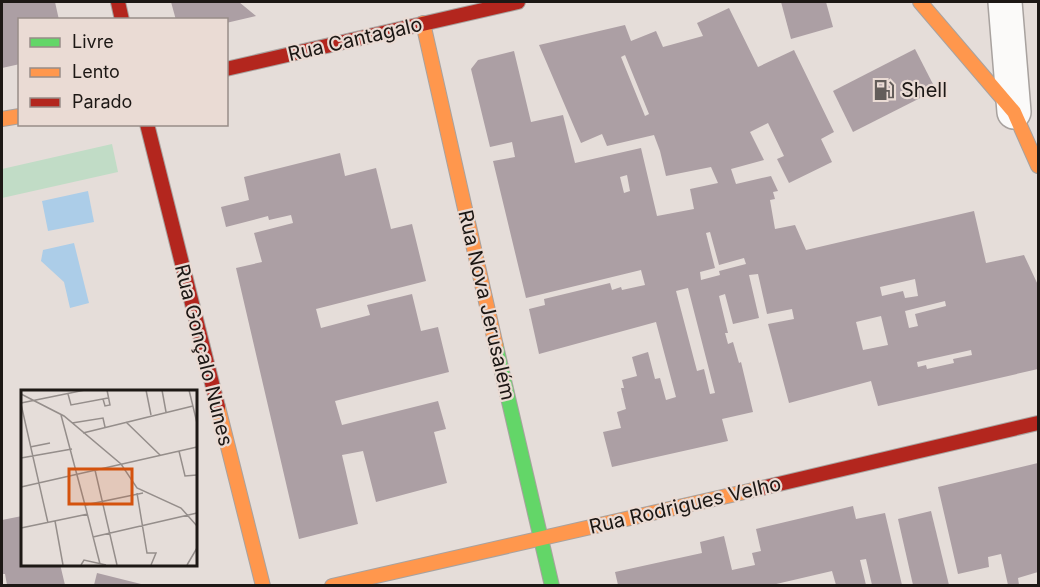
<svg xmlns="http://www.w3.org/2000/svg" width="1040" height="587" viewBox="0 0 1040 587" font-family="Inter,sans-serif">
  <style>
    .green { fill: #c1dcc6 }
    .water { fill: #accde8 }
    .building { fill: #ac9fa4; fill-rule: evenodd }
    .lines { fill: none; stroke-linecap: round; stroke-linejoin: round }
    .street-casing { stroke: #a8a29f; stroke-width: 36 }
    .fast-casing { stroke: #a8a29f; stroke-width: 16 }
    .slow-casing { stroke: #a8a29f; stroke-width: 16 }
    .jam-casing { stroke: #a8a29f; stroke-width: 16 }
    .street { stroke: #fbfaf9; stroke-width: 33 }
    .fast { stroke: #63d668; stroke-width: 14 }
    .slow { stroke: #ff974d; stroke-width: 14 }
    .jam { stroke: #b3261e; stroke-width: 14 }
    .labels { text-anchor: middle; stroke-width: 4.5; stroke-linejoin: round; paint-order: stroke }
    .street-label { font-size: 20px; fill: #1d1815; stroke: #eadbd4 }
    .poi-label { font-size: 20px; fill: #1d1815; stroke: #eadbd4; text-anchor: start }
    .inset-road { fill: none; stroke: #958e8b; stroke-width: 1.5 }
    .view { fill: #d4520d; fill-opacity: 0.15; stroke: #d4520d; stroke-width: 3 }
    .inset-edge { fill: none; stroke: #1d1815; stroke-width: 3 }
  </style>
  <rect width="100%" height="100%" fill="#e5ddd9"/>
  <polygon class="green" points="112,144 118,172 2,198 2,169"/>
  <g class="water">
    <polygon points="88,191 94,222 48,231 42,201"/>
    <polygon points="74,243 89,303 70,308 64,282 41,261 43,250"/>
  </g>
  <g class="building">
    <polygon points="2,2 55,2 59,20 20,20 20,64 2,68"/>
    <polygon points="171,2 239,2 256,16 226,23 226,20 176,20"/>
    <polygon points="781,2 826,2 833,27 791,39"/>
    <path d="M729 8 758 67 794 50 834 132 821 139 832 162 789 183 777 159 784 156 768 123 750 132 764 160 731 169 736 184 771 176 778 191 773 192 775 199 770 200 775 229 795 225 806 250 974 211 986 263 1024 255 1038 285V369L878 406 871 381 789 403 768 324 794 319 792 309 767 314 758 274 749 275 759 318 733 324 725 294 719 296 728 333H725L728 344 733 342 739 363 741 362 753 412 722 419 728 441 612 467 603 432 621 428 617 412 626 409 621 388H624L622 380 637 376 632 357 648 352 655 379 660 378 666 400 676 397 656 322 539 354 529 309 545 305 544 299 610 283 612 290 621 287 622 290 645 285 641 270 526 298 493 161 515 157 512 142 490 147 471 69 478 60 514 51 531 122 563 115 575 163 641 148 657 216 694 209 690 189 718 183 711 167 666 176 660 151 654 135 607 146 602 134 581 143 539 45 625 25 631 41 656 31 663 47 703 36 697 23ZM625 55 649 114 645 116 621 57ZM627 175 630 191 624 193 620 177ZM710 232 719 265 744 258 746 264 719 271 720 275 701 280 700 272 715 268 706 233ZM915 279 918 296 905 298 903 291 882 296 880 287ZM688 288 715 393 710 394 704 369 697 371 676 291ZM945 301 946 306 915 314 918 326 909 328 905 311ZM881 316 888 345 863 350 856 322ZM971 350 972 355 953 359 954 363 927 369 926 365 918 367 917 362Z"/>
    <polygon points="915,49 936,90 853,132 833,91"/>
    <polygon points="340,153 345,176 376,168 391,229 412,224 426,281 316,309 321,328 370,315 367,305 412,294 421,331 438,327 449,372 335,401 342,425 438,401 446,429 434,432 447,483 376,502 363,451 342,455 358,524 299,539 236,268 262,262 254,233 293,223 291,215 269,220 268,216 226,227 221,207 249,200 244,177"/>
    <polygon points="1038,463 1038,572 1018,578 1019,585 1008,585 1001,554 988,557 989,567 958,574 938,487"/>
    <polygon points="853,506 856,519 885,513 902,585 872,585 866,559 860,560 866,585 836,585 832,571 772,585 618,585 615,572 702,553 700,542 724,536 732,570 755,565 752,553 761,551 756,529"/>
    <polygon points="931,511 949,585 913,585 898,519"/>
    <polygon points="22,516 22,564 60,564 65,585 7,585 5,574 2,574 2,520"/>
    <polygon points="97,573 145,585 94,585"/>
  </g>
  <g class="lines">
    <defs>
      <polyline id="street" points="1005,2 1014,112"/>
      <polyline id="fast" points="496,346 552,586"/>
      <g id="slow">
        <polyline points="920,2 1014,112 1038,166"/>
        <polyline points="423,23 496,346"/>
        <polyline points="2,119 20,116"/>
        <polyline points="218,407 263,586"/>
        <polyline points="332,586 762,488"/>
      </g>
      <g id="jam">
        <polyline points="118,2 122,20"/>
        <polyline points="226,69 518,2"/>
        <polyline points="147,124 218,407"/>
        <polyline points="762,488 1038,423"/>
      </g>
    </defs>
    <use href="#street" class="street-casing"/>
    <use href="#fast" class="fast-casing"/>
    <use href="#slow" class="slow-casing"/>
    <use href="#jam" class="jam-casing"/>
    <use href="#street" class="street"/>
    <use href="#fast" class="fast"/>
    <use href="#slow" class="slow"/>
    <use href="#jam" class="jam"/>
  </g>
  <defs>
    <symbol id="fuel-bare" viewBox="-9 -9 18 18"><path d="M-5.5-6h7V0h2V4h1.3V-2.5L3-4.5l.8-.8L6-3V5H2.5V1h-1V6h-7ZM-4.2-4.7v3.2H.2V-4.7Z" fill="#635d5a" stroke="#eadbd4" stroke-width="2.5" paint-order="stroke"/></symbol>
  </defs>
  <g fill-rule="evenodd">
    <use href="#fuel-bare" x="869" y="75" width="30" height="30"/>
  </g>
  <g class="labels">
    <g class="street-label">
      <text transform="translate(355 39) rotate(-13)" y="7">Rua Cantagalo</text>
      <text transform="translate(487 305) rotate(77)" y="7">Rua Nova Jerusalém</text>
      <text transform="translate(204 355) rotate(76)" y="7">Rua Gonçalo Nunes</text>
      <text transform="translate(685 505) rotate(-13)" y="7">Rua Rodrigues Velho</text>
    </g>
    <g class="poi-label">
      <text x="901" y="97">Shell</text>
    </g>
  </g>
  <g transform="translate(21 390)">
    <rect width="176" height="176" fill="#e5ddd9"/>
    <path class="inset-road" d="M125 0 130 25M141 0 145 22M168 0 176 33M0 4 43 26 100 74 116 98 160 118 176 136M47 4 50 15 87 8M82 9 84 16 89 15 86 0M0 13 64 0M0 14 27 133M40 25 64 115 122 103M105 32 139 65M51 33 82 28 84 37M62 43 172 16M9 57 29 53M158 61 164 86 176 85M0 68 51 59M74 80 96 175M0 97 176 57M116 103 126 163H135L130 175M64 115 79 174M34 131 42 175M0 138 67 124M72 147 176 123M60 175 63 170 85 175M166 175 176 158"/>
    <path class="view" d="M48 79H111V114H48Z"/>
    <rect width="176" height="176" class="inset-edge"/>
  </g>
  <rect width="1040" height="587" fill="none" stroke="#1d1815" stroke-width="6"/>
  <rect x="18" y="18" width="210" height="108" fill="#eadbd4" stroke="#988d88" stroke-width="1.5"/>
  <rect x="30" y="38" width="30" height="9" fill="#63d668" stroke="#988d88" stroke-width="1.5"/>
  <text x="72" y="48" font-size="18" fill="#1d1815">Livre</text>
  <rect x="30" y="68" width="30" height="9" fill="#ff974d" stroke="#988d88" stroke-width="1.5"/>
  <text x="72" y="78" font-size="18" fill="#1d1815">Lento</text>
  <rect x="30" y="98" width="30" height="9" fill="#b3261e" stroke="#988d88" stroke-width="1.5"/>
  <text x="72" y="108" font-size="18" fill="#1d1815">Parado</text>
</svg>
